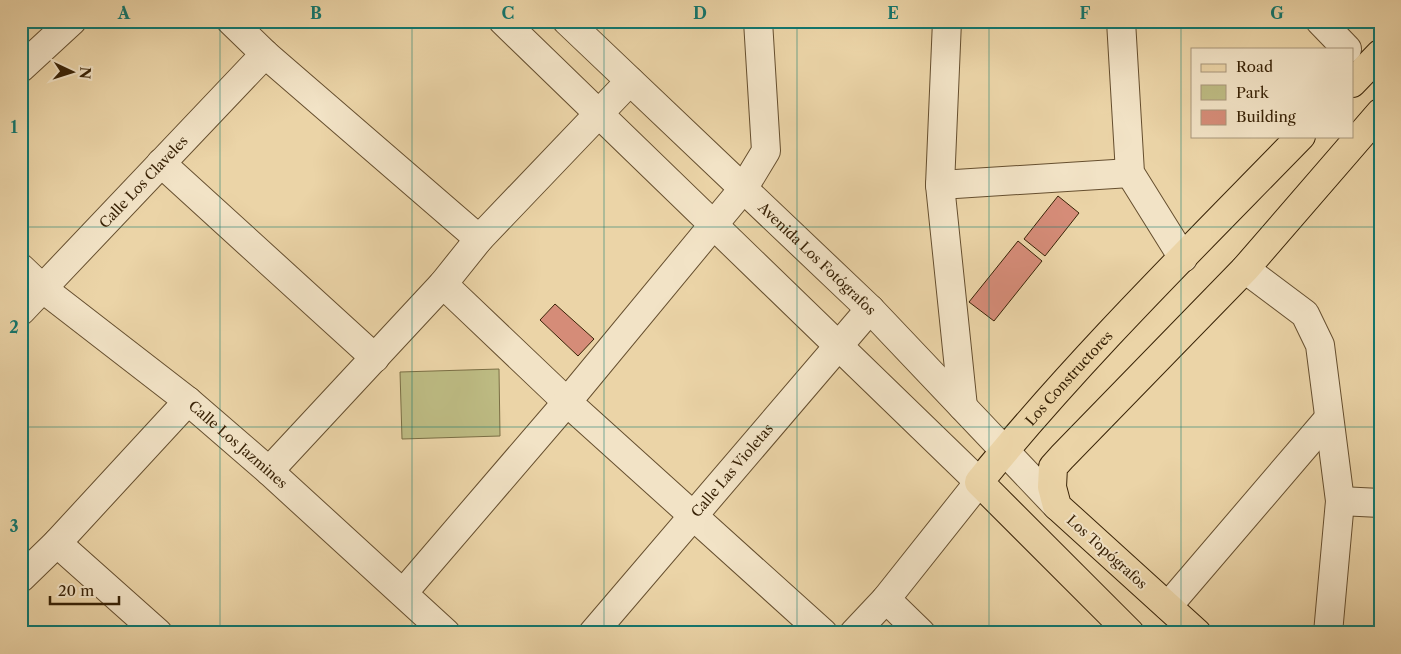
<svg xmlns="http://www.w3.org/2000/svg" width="1401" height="654" viewBox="0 0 1401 654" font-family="'Libre Caslon Text',serif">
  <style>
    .green { fill: #bdbb83; stroke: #7b6f45 }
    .building { fill: #d58c78; stroke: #392307 }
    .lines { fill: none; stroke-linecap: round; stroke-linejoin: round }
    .minor-casing { stroke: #664f2f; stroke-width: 30 }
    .major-casing { stroke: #392307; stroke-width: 30 }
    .minor { stroke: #f2e3c6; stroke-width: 28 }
    .major { stroke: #ebd4a7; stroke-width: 28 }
    .grid { fill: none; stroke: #0f766e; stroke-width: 1; stroke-opacity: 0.55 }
    .labels { text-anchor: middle; stroke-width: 4; stroke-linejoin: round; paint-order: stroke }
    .street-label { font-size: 14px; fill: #392307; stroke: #f2e3c6 }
    .neatline { fill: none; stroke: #0f766e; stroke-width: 2 }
    .grid-label { font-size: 16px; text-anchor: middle; font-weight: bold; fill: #0f766e }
  </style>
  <rect width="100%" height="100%" fill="#ebd4a7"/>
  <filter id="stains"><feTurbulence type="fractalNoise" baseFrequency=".004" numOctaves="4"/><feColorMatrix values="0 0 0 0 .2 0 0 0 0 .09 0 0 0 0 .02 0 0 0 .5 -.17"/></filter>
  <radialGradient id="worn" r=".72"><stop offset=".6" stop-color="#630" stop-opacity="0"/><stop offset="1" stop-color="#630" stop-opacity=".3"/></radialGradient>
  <polygon class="green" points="499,369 500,436 402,439 400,372"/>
  <g class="building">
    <polygon points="1058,196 1079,213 1045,256 1024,239"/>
    <polygon points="1018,241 1042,261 994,321 969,302"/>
    <polygon points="555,304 594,339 578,356 540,320"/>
  </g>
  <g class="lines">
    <defs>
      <g id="minor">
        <polyline points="231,21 265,54 479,239"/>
        <polyline points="503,21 979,482 886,599 854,633"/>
        <path id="s1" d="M567 21 870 309 1057 506"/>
        <polyline points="947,21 940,185 963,407"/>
        <polyline points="1121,21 1130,173 1183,258"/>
        <polyline points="1320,21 1347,49"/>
        <polyline points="21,68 72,21"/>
        <polyline points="161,163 375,358"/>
        <polyline points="940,185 1130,173"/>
        <path id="s2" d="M21 268 42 288 188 401 269 471 446 633"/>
        <polyline points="1245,269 1305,314 1320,345 1340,501 1328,633"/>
        <polyline points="443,284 567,402 823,633"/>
        <path id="s3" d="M21 311 265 54"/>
        <polyline points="269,471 443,284 479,239 630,81"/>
        <polyline points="1340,501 1380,503"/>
        <polyline points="57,543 158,633"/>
        <polyline points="21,578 57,543 188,401"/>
        <polyline points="403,593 567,402 743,189 766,151 758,21"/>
        <polyline points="886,599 921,633"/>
        <polyline points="1168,606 1329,418"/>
        <path id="s4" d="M593 633 870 309"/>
      </g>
      <g id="major">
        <polyline points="1352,83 1380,54"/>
        <path id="s5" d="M1130 633 979 482C1078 360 1191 249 1301 136"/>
        <polyline points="1197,633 1057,506 1052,487 1053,467 1062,457 1245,269 1380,113"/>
      </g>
    </defs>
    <use href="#minor" class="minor-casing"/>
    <use href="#major" class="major-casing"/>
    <use href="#minor" class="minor"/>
    <use href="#major" class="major"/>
  </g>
  <path class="grid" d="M220 21V633M412 21V633M604 21V633M797 21V633M989 21V633M1181 21V633M21 227H1380M21 427H1380"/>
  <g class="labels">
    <g class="street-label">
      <text dy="5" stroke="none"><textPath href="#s3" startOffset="178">Calle Los Claveles</textPath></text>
      <text dy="5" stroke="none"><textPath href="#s1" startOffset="345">Avenida Los Fotógrafos</textPath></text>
      <text dy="5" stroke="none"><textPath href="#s5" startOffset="351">Los Constructores</textPath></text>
      <text dy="5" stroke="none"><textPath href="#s2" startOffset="280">Calle Los Jazmines</textPath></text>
      <text dy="5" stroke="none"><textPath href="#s4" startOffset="214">Calle Las Violetas</textPath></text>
      <text transform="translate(1107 552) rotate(42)" y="5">Los Topógrafos</text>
    </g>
  </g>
  <rect width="1401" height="654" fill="none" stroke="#ebd4a7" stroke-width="55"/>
  <rect x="1191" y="48" width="162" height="90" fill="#f2e3c6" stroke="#a8967a"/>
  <rect x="1201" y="64" width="25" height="8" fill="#ebd4a7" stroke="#a8967a"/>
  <text x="1236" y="72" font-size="15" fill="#392307">Road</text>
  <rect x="1201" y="85" width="25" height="15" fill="#bdbb83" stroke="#a8967a"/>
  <text x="1236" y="98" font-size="15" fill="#392307">Park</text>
  <rect x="1201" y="110" width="25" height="15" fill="#d58c78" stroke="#a8967a"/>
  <text x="1236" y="122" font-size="15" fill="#392307">Building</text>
  <g transform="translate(72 72) rotate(94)" stroke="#f2e3c6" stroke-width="4" paint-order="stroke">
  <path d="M0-4L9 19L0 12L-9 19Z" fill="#392307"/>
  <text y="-8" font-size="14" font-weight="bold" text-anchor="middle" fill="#392307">N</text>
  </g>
  <path d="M50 596v8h69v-8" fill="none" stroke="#392307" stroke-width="2.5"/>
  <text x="58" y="596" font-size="15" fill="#392307" stroke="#f2e3c6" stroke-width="4" paint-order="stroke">20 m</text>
  <rect x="28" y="28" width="1346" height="598" class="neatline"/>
  <g class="grid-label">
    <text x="124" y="19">A</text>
    <text x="316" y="19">B</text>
    <text x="508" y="19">C</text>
    <text x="700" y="19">D</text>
    <text x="893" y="19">E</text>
    <text x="1085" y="19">F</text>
    <text x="1277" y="19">G</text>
    <text x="14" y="133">1</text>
    <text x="14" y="333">2</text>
    <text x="14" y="532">3</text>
  </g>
  <rect width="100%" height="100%" filter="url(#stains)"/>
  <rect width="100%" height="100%" fill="url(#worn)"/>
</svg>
